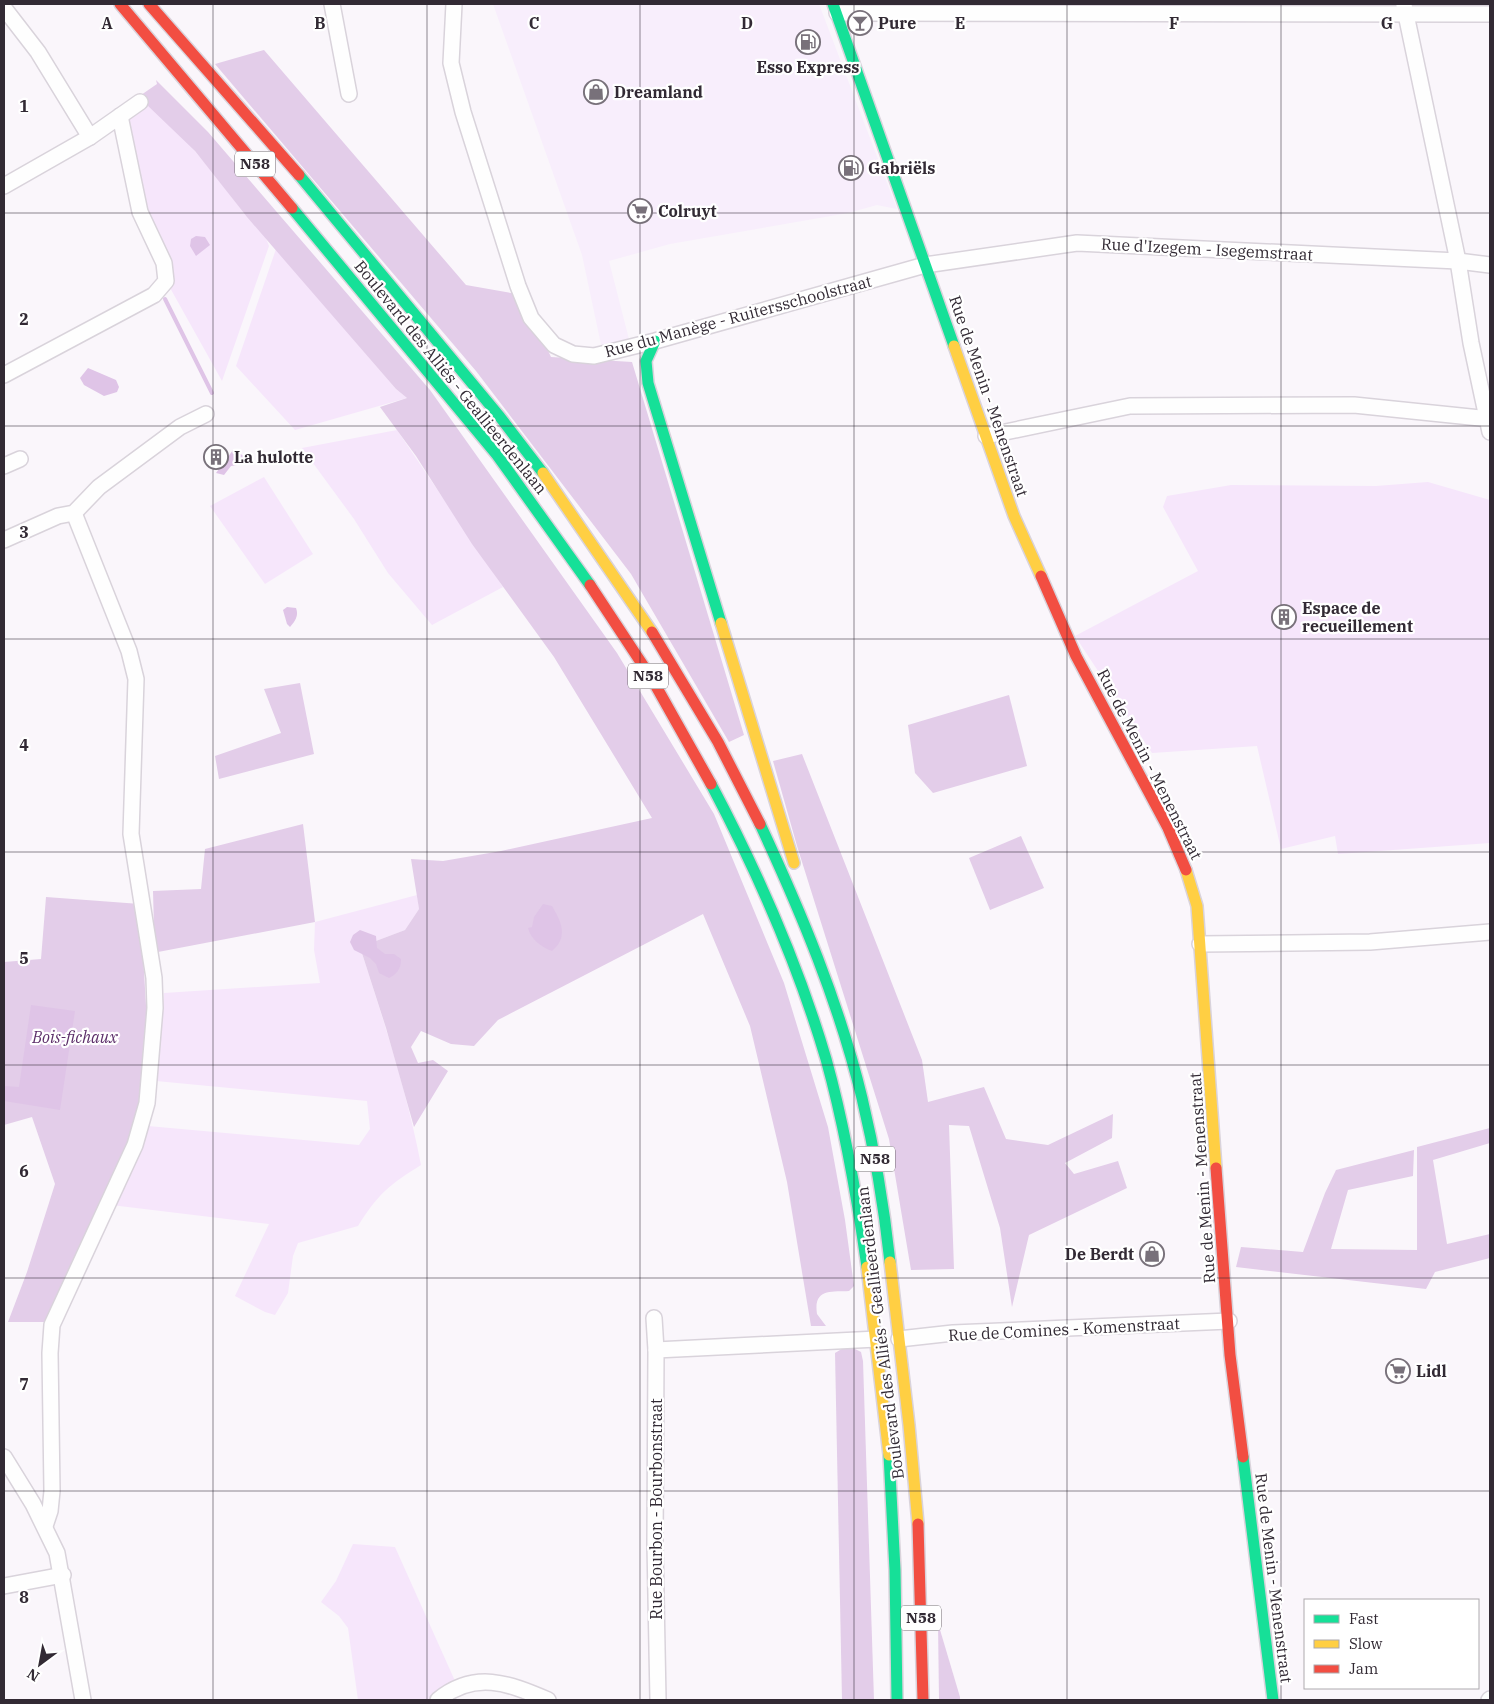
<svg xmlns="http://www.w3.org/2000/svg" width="1494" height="1704" viewBox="0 0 1494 1704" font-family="'IBM Plex Serif',serif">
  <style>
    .built { fill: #f8eefc }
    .green { fill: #f6e6fb }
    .forest { fill: #e3cde9 }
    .water { fill: #dfc4e7 }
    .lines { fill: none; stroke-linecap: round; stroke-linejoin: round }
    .stream { stroke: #dfc4e7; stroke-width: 4 }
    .street-casing { stroke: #d9d3db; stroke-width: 18 }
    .fast-casing { stroke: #d9d3db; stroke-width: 14 }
    .slow-casing { stroke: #d9d3db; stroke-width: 14 }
    .jam-casing { stroke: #d9d3db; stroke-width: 14 }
    .street { stroke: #fefefe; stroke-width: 15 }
    .fast { stroke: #16e098; stroke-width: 11 }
    .slow { stroke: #ffcf43; stroke-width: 11 }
    .jam { stroke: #f24e42; stroke-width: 11 }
    .grid { fill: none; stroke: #322a34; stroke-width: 1; stroke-opacity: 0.55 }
    .labels { text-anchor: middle; stroke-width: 4.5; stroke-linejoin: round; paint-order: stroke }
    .shield { fill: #fff; stroke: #706a71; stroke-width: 1 }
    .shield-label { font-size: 15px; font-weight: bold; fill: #322a34 }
    .poi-label { font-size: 16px; font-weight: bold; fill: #322a34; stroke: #fff; text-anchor: start }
    .street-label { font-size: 16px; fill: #322a34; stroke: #fff }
    .park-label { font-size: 16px; font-style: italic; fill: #5c2e69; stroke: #fff }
    .grid-label { font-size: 16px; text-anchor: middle; font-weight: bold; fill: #322a34; stroke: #fff; stroke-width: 4.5; stroke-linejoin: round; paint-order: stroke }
  </style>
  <rect width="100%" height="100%" fill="#faf6fb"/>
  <polygon class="built" points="493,4 819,4 897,209 877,205 848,213 670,244 609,261 631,347 603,354 582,255"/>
  <g class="green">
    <path d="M146 104C185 133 214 175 244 213 253 224 265 232 269 246L222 381 169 286C179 257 154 234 145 208 137 179 133 147 127 118Z"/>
    <polygon points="276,249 396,389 407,398 295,430 236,366"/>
    <polygon points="397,430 503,587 432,625 388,573 354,519 302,448"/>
    <polygon points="264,477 313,554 265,584 210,506"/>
    <polygon points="1428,482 1490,500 1490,843 1338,854 1335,836 1281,849 1257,746 1152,753 1075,636 1198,571 1163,507 1167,496 1231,485 1376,486"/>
    <path d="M417 895 419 909 405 930 360 947C383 1019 407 1091 421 1165 389 1185 378 1194 358 1226L298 1243 293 1256 288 1293 275 1315 265 1312 235 1296 269 1224 111 1205 148 1126 359 1145 370 1129 367 1101 156 1081 164 993 320 983 314 950 315 922Z"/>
    <polygon points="353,1544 395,1547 455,1681 456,1685 434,1700 358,1700 348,1628 339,1616 321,1602 336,1581"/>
  </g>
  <g class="forest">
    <polygon points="264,50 466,285 522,295 551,357 632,362 744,735 729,742 631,574 476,371 215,64"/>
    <path d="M156 80 208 132 430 390 617 653 714 814 784 983 828 1127 845 1220 854 1286 849 1291C832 1292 813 1288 817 1314L826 1326H811L787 1182 750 1026 703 914 498 1020 474 1046 451 1044 421 1031 411 1047 418 1063 433 1060 448 1071 414 1127 386 1028 360 947 405 930 419 909 411 859 443 861 501 851 652 818 554 657 472 544 416 456 380 407 407 398 396 389 247 217 195 151 146 104 141 95 157 84Z"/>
    <polygon points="300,683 314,754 219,779 215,756 281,733 264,689"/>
    <polygon points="1009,695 1027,766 933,793 915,773 908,725"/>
    <polygon points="802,754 922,1060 928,1102 984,1087 1006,1139 1048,1145 1113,1114 1112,1138 1065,1163 1074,1174 1118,1161 1127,1188 1029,1235 1012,1307 1000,1228 969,1126 949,1125 954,1269 911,1270 889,1139 797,846 773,761"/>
    <polygon points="303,824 315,922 158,952 154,929 153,891 201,889 205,849"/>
    <polygon points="1021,836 1044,888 990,910 969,858"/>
    <polygon points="46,897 140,904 148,1039 139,1123 49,1322 8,1322 27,1272 55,1184 32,1117 4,1125 4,962 41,959"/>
    <polygon points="1490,1128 1490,1143 1433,1160 1447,1244 1490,1234 1490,1258 1435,1272 1426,1289 1236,1267 1241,1247 1303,1252 1325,1193 1336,1170 1414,1150 1413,1176 1348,1190 1331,1249 1417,1250 1417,1147"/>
    <polygon points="845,1347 853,1348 861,1352 863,1361 874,1700 842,1700 835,1353"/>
    <polygon points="938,1623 960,1697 960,1700 939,1700"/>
  </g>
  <g class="water">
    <polygon points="196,236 205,237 210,245 196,256 190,246 191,239"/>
    <polygon points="88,368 116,380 119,387 117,392 104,396 84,385 80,378"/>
    <polygon points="233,450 244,456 244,460 237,465 231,466 224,475 216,473"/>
    <path d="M287 607 296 608C299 616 295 621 290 627L287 624 283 610Z"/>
    <path d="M543 904 552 906C561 921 569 937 552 951 542 948 530 938 528 928L532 927 534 917Z"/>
    <path d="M360 930 376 936 377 948 385 954H394L401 959C401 969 397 974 389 978L379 973 376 964 370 958 354 950 350 942 353 935Z"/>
    <polygon points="31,1005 75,1011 60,1110 4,1101 4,1086 19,1087"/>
  </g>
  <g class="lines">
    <polyline class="stream" points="165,299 212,393"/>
    <defs>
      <g id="street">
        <polyline points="332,4 349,94"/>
        <polyline points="454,4 451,63 463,112 518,286 531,318 554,345 573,354 594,356 655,341 925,265 1077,243 1458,261 1490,265"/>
        <polyline points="1404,5 1458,261 1471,343 1490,432"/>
        <polyline points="4,8 38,52 90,137"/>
        <polyline points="837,13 1490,14"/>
        <polyline points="4,186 90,137 140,102"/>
        <polyline points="4,375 154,295 166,281 164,263 140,212 120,116"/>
        <polyline points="986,436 1130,406 1354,405 1490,419"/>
        <polyline points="4,466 20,459"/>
        <polyline points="4,540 58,516 74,513 99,487 180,427 206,414"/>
        <polyline points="1200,944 1370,942 1490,932"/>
        <polyline points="654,1318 656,1350 655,1544 658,1700"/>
        <polyline points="899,1339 953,1333 1229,1321"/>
        <polyline points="656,1350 877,1339"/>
        <polyline points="4,1457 33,1504 57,1553 83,1700"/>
        <polyline points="45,1526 50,1511 52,1491 50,1353 52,1325 135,1145 147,1103 155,1008 154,978 131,834 136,679 129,651 74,513"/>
        <polyline points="4,1586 63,1575"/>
        <path d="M438 1700C475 1670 508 1683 548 1700"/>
        <polyline points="1489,1700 1490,1699"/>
      </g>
      <g id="fast">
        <polyline points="833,4 954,346"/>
        <polyline points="299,175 500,417 543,473"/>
        <polyline points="292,208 497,455 590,585"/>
        <polyline points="655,341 646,361 648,383 721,623"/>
        <path d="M711 784C757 871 798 964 826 1059 845 1127 857 1197 867 1267"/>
        <path d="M760 824C801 912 839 1003 862 1098 875 1152 884 1207 890 1262"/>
        <polyline points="889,1455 895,1570 897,1700"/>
        <polyline points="1243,1457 1273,1700"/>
      </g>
      <g id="slow">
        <polyline points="954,346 1014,516 1041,576"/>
        <polyline points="543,473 652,632"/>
        <polyline points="721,623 794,863"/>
        <polyline points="1186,870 1197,906 1216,1168"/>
        <polyline points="890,1262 909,1425 918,1524"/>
        <polyline points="867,1267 889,1455"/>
      </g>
      <g id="jam">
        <polyline points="120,4 292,208"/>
        <polyline points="149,4 299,175"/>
        <polyline points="1041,576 1076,656 1168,828 1186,870"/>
        <polyline points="590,585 652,679 711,784"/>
        <polyline points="652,632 718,742 760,824"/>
        <polyline points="1216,1168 1230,1355 1243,1457"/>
        <polyline points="918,1524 923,1700"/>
      </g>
    </defs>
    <use href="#street" class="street-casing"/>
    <use href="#fast" class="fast-casing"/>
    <use href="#slow" class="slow-casing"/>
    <use href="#jam" class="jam-casing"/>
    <use href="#street" class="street"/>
    <use href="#fast" class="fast"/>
    <use href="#slow" class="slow"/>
    <use href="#jam" class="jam"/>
  </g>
  <path class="grid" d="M213 4V1700M427 4V1700M640 4V1700M854 4V1700M1067 4V1700M1281 4V1700M4 213H1490M4 426H1490M4 639H1490M4 852H1490M4 1065H1490M4 1278H1490M4 1491H1490"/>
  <defs>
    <symbol id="bar-ring" viewBox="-11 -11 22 22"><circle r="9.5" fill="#fff" stroke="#78717a" stroke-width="1.5"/><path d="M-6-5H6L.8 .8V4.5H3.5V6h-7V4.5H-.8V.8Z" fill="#78717a"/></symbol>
    <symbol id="fuel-ring" viewBox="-11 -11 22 22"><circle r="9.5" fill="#fff" stroke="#78717a" stroke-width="1.5"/><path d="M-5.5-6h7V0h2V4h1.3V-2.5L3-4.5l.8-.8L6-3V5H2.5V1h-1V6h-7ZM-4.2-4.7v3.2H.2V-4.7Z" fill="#78717a"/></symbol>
    <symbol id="shop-ring" viewBox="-11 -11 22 22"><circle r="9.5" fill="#fff" stroke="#78717a" stroke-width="1.5"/><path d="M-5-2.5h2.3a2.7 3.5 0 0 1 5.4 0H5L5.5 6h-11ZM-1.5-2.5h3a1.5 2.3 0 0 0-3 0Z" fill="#78717a"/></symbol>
    <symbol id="supermarket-ring" viewBox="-11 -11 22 22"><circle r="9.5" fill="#fff" stroke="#78717a" stroke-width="1.5"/><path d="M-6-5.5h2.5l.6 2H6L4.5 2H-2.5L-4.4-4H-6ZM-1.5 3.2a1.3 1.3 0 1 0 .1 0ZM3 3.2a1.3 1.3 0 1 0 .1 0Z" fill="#78717a"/></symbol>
    <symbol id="building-ring" viewBox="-11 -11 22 22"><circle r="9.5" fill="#fff" stroke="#78717a" stroke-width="1.5"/><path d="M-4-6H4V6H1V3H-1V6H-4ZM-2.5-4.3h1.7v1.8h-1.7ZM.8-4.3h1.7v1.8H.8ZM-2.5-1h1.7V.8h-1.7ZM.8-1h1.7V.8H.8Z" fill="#78717a"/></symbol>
  </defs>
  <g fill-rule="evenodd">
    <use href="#bar-ring" x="846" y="9" width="28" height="28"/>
    <use href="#fuel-ring" x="794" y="28" width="28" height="28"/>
    <use href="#shop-ring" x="582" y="78" width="28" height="28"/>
    <use href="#fuel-ring" x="837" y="154" width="28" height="28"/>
    <use href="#supermarket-ring" x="626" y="197" width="28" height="28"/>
    <use href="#building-ring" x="202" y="443" width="28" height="28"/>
    <use href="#building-ring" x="1270" y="603" width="28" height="28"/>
    <use href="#shop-ring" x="1138" y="1240" width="28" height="28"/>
    <use href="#supermarket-ring" x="1384" y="1357" width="28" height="28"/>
  </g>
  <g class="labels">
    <g class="shield">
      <rect x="235" y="151.5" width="40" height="25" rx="4"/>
      <rect x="628" y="663.5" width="40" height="25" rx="4"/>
      <rect x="855" y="1146.5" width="40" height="25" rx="4"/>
      <rect x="901" y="1605.5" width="40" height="25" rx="4"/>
    </g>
    <g class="shield-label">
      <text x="255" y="169">N58</text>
      <text x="648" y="681">N58</text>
      <text x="875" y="1164">N58</text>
      <text x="921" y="1623">N58</text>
    </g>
    <g class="poi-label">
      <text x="878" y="29">Pure</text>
      <text x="808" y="73" text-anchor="middle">Esso Express</text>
      <text x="614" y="98">Dreamland</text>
      <text x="868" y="174">Gabriëls</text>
      <text x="658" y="217">Colruyt</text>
      <text x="234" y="463">La hulotte</text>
      <text x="1302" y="614">Espace de<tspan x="1302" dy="18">recueillement</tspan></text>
      <text x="1134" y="1260" text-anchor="end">De Berdt</text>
      <text x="1416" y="1377">Lidl</text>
    </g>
    <g class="street-label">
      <text transform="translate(1207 249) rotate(3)" y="6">Rue d'Izegem - Isegemstraat</text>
      <text transform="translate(738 316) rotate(-15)" y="6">Rue du Manège - Ruitersschoolstraat</text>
      <text transform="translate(451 377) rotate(51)" y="6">Boulevard des Alliés - Geallieerdenlaan</text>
      <text transform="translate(989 396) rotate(71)" y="6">Rue de Menin - Menenstraat</text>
      <text transform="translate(1150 764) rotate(63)" y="6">Rue de Menin - Menenstraat</text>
      <text transform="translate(1202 1178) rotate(-94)" y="6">Rue de Menin - Menenstraat</text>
      <text transform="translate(1064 1329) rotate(-3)" y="6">Rue de Comines - Komenstraat</text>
      <text transform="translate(880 1333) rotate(-97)" y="6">Boulevard des Alliés - Geallieerdenlaan</text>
      <text transform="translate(656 1509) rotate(-90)" y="6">Rue Bourbon - Bourbonstraat</text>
      <text transform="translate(1274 1578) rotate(83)" y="6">Rue de Menin - Menenstraat</text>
    </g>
    <g class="park-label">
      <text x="75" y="1043">Bois-fichaux</text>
    </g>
  </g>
  <g class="grid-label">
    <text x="107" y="29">A</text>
    <text x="320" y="29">B</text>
    <text x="534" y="29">C</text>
    <text x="747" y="29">D</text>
    <text x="960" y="29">E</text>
    <text x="1174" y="29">F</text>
    <text x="1387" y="29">G</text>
    <text x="24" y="112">1</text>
    <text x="24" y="325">2</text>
    <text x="24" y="538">3</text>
    <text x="24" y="751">4</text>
    <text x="24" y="964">5</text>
    <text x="24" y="1177">6</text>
    <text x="24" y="1390">7</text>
    <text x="24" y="1603">8</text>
  </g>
  <rect width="1494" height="1704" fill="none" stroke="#322a34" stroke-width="10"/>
  <rect x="1304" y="1599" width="175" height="90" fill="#ffffff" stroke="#adaaae"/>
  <rect x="1314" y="1615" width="25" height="8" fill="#16e098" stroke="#adaaae"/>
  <text x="1349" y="1624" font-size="15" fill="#322a34">Fast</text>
  <rect x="1314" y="1640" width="25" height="8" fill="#ffcf43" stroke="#adaaae"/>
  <text x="1349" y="1649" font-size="15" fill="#322a34">Slow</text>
  <rect x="1314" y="1665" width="25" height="8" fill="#f24e42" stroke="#adaaae"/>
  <text x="1349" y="1674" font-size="15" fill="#322a34">Jam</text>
  <g transform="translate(40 1664) rotate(212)" stroke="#ffffff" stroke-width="4" paint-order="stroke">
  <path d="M0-4L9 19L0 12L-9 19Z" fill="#322a34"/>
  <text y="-8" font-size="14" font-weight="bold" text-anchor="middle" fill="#322a34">N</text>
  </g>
</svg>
